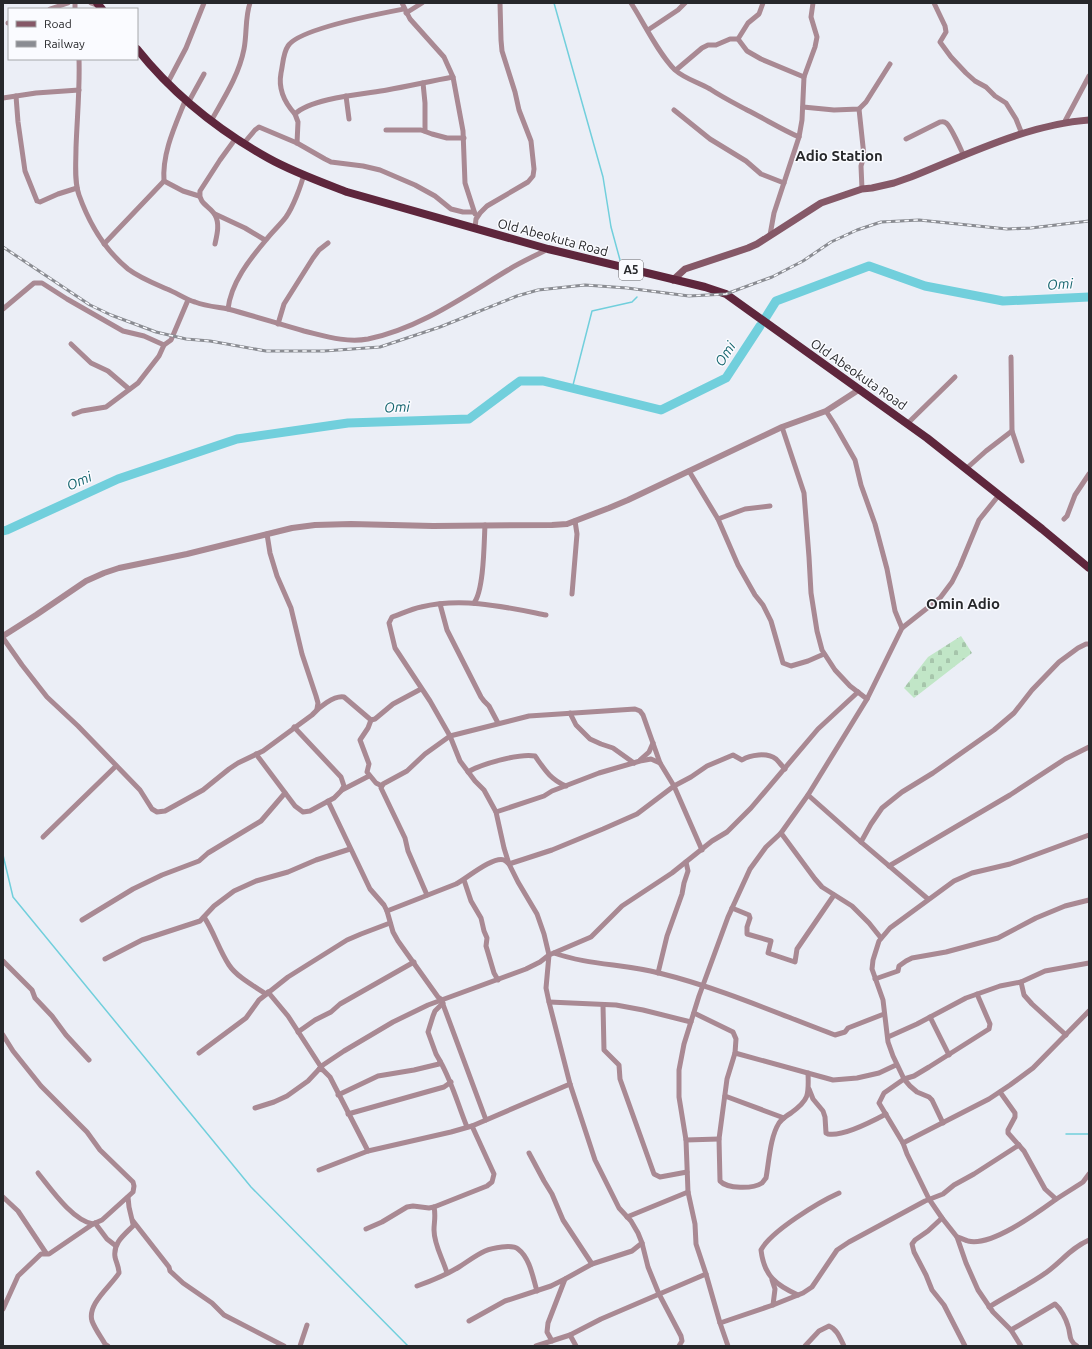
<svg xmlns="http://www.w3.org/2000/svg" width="1092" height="1349" viewBox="0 0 1092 1349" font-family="Ubuntu,sans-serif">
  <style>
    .cemetery { fill: url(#cemetery-stones) }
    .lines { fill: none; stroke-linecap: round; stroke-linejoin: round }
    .stream { stroke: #71cfdc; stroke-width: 1.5 }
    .river { stroke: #71cfdc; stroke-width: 9 }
    .minor { stroke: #a98993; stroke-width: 5 }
    .tertiary { stroke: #a98993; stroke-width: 6 }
    .secondary { stroke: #855867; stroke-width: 7 }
    .trunk { stroke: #5e263c; stroke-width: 8 }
    .rail-casing { stroke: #8a8c92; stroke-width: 3 }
    .rail { stroke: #fafbff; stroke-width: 1.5; stroke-dasharray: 4.5; stroke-linecap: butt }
    .labels { text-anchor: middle; stroke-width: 3; stroke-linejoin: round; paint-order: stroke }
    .shield { fill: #fafbff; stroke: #66676b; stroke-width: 1 }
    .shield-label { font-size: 12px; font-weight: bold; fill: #27282b }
    .street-label { font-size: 13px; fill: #27282b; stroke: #fafbff }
    .water-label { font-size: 14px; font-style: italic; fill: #12636c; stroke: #fafbff }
    .quarter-label { font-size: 15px; font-weight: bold; fill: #27282b; stroke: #fafbff }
  </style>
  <defs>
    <pattern id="cemetery-stones" width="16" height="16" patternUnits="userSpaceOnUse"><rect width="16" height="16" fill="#c1e6c7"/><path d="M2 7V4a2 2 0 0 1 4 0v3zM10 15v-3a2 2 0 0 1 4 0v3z" fill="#a6c5ab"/></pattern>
  </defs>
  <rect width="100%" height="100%" fill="#ebeef6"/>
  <polygon class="cemetery" points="961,636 972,653 914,698 904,688 928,657"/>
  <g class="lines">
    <g class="stream">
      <polyline points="554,3 603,177 611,227 620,260"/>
      <polyline points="572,389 592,311 632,302 637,297"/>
      <polyline points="3,855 13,897 251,1187 408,1346"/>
      <polyline points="1066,1134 1089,1134"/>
    </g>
    <g class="river">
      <polyline points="766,317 776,301 869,266 925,286 1003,301 1089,297"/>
      <polyline points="3,531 7,530 118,479 237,439 348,423 469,419 520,381 543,381 661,410 726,378 760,326"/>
    </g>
    <g class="minor">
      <polyline points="91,3 99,6"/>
      <polyline points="402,3 410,19 444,57 453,77 463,131 465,183 475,214"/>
      <path d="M631 3C644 23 658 53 675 70 685 79 698 82 710 89 722 97 734 103 747 110 765 119 781 129 799 137"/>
      <polyline points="934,3 945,26 946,32 940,42 951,57 966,73 975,81 986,87 995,96 1006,103 1016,119 1022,134"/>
      <polyline points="50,9 68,3"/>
      <polyline points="75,9 75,3"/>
      <polyline points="406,13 422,3"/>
      <polyline points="8,23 9,23"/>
      <polyline points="648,30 678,10 685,3"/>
      <polyline points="738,39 747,51 761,59 804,77"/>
      <path d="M79 59C80 89 77 118 76 148 76 163 74 181 79 195 89 223 105 250 128 269 140 278 153 283 167 289 177 293 185 299 195 302 205 306 217 307 228 309 254 316 279 324 304 331 325 336 346 343 368 339 420 328 463 297 508 270 521 262 535 256 548 249"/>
      <polyline points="676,70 702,48 708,45 716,45 730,39 738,39 748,23 759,14 763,3"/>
      <polyline points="423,83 425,103 425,131"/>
      <polyline points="167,84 186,48 204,3"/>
      <polyline points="16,96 18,122 25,171 37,201 40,202 58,194 77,188"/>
      <polyline points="346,96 349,119"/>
      <polyline points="3,98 36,93 79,90"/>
      <polyline points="188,103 204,74"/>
      <polyline points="803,107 834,110 859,109 866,102 890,64"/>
      <polyline points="859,109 864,156 861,166 862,189"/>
      <polyline points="674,110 710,139 746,161 761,174 784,183"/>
      <path d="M295 114C284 102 278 89 281 73 283 64 283 53 288 46 298 29 383 13 404 9"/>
      <path d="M211 121C224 98 239 75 244 49 247 34 245 17 250 3"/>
      <polyline points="1064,123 1089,76"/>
      <polyline points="386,130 421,130 432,134 447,138 464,138"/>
      <path d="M906 139 940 122C942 122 944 121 946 123 951 126 961 150 964 156"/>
      <polyline points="244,143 255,130 259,127 297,143 325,159 331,162 363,166 380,170 415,185 435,196 451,209 463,212 474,212"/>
      <path d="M297 143 298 122 295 114C311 98 364 94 387 90 409 86 431 81 453 77"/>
      <polyline points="164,181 183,191 199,196"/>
      <polyline points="215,214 245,228 265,240"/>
      <polyline points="475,228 476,219 480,213 487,206 528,182 533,176 534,169 531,141 519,110 515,92 502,51 501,40 500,3"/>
      <polyline points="770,235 774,213 799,137 802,120 804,77 815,47 817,37 811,17 813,3"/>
      <path d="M104 244 164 181C162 153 175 126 185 101"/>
      <path d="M215 244C217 235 220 224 215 215 210 206 198 204 200 191L220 160 236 138"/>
      <polyline points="3,309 34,283 42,283 67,299 123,331 144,336 164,345"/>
      <path d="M228 309C231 283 249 260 266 240 272 232 280 225 286 217 293 207 301 186 304 174"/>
      <polyline points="278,324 284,304 313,258 319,250 328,243"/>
      <polyline points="71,344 91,363 108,371 129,389"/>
      <polyline points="1011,357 1012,431 1022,461"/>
      <polyline points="826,411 835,425 855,460 861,485 875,524 887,569 895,611 902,628"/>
      <polyline points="74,414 82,411 106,407 138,383 159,356 164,345 171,340 188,300"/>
      <polyline points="908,423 955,377"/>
      <polyline points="782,427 804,493 809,557 811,593 817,631 822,650 835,670 850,686 867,699"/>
      <polyline points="967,468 986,451 1012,431"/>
      <polyline points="689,471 718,519 738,565 755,595 763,605 771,621 783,663 791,666 808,661 824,654"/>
      <polyline points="718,519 745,509 770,506"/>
      <polyline points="1064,519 1067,516 1075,495 1089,474"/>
      <polyline points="267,534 270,553 277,576 291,608 302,654 316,696 318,703 317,709"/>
      <polyline points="572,594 577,534 575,521"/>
      <path d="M474 603C484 590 484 543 485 525"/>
      <polyline points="440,604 447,630 481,697 484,701 489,706 498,723"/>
      <path d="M546 615C505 607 463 597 421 607 411 609 401 614 392 617L389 623 395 648 430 701 450 736 460 761 475 781 484 790 496 812 504 848 509 864 518 882 537 914 544 934 549 955 546 988 549 1002 570 1084 595 1160 619 1208 631 1221 638 1233 642 1243 648 1267 659 1294 681 1336 682 1341 679 1346"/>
      <path d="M3 638 22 665 47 697 78 726 140 790 152 809 157 812 165 811 203 790 229 769 238 763 263 751 312 715C318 708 334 695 344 697L371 720 375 719 393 704 421 689"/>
      <polyline points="570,713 576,725 590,739 601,744 613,748 634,763"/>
      <polyline points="371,720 368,728 360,740 369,764 367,772 376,783 382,786"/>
      <polyline points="256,754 295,806 303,812 310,811 334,798 341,791 344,786 341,777 294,727"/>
      <polyline points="640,760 649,752 653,743"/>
      <path d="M468 772C481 764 520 753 535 756 545 770 550 779 566 786"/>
      <polyline points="342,790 369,776"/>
      <polyline points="808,795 861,842 928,899"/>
      <polyline points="328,801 370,889 384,905 387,911 393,932 398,941 438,997 441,999 486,1120"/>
      <polyline points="496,812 544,796 552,791 599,773 640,761 651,759 660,763"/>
      <polyline points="781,833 815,879 822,887 852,906 869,923 881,938"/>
      <polyline points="43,837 116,766"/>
      <polyline points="861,842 871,824 882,808 902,792 933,773 994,730 1014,713 1032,690 1059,662 1078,648 1086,644 1089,644"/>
      <polyline points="889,866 1010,795 1065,759 1089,747"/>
      <polyline points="464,880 471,901 481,918 484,931 487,938 486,946 494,973 498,980"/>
      <polyline points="427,895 408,851 405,838 381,788 383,784 407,771 425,754 450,736 529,716 635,709 640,711 643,715 660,763 674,786 702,850"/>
      <polyline points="732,908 749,915 750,918 747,927 747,934 771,941 768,953 795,962 797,949 834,895"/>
      <path d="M387 911 456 884C467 878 493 856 504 860 506 861 508 863 509 864L552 850 603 829 637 814 674 786 691 777 707 766 733 755 742 760C750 755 767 752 776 759 779 762 782 766 785 769"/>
      <path d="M204 917C214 932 219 950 229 965 237 977 254 986 266 994"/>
      <polyline points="82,920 133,889 162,875 199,861 208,853 261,821 285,793"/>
      <path d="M554 953C588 965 624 964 659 973 720 988 776 1013 835 1035L845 1032 848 1028 884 1014"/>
      <polyline points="105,959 142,940 200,921 214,906 234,891 256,881 288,872 316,860 350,849"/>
      <polyline points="3,961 32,990 35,998 52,1016 66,1035 89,1060"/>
      <polyline points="658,973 667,936 682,894 684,883 688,871 686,862"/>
      <polyline points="875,979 898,971 899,966 906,961 912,958 946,952 998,938 1036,918 1065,906 1089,900"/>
      <polyline points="1021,982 1024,995 1032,1004 1066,1035"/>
      <polyline points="268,992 288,1016 321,1067"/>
      <polyline points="977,994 990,1024 989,1029 929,1067 914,1076 904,1079 884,1093 879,1103 903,1143 907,1154 929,1199 942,1218 957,1237 966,1263 978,1290 993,1312 1011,1330 1021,1346"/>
      <polyline points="549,1002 616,1005 643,1010 691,1022"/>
      <polyline points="603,1005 604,1050 619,1065 620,1079 654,1174 660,1177 687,1172"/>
      <path d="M694 1013 733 1032 736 1039 735 1053 727 1079 719 1139 720 1181C727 1189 753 1189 762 1183 763 1182 765 1179 766 1178 769 1162 770 1137 779 1123 782 1119 786 1116 791 1113 809 1100 809 1095 808 1073"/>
      <polyline points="930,1017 949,1055"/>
      <polyline points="298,1032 315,1020 331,1012 340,1004 414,962"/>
      <polyline points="3,1035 13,1051 41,1086 87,1132 100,1150 133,1182 134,1186 133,1192 102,1220 93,1224 49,1254 41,1254 18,1276 3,1309"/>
      <polyline points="888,1037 917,1024 966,998 1000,986 1021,982 1045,971 1089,963"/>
      <polyline points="199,1053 246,1018 259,1000 288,977 347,940 361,934 390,923"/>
      <polyline points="735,1053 833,1080 857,1078 879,1073 896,1065"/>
      <path d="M440 1061C452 1082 458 1105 467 1127"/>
      <polyline points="319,1069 323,1070 330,1077 368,1151"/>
      <path d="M809 1089 813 1099 823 1111 825 1117 826 1133 828 1134C843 1137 873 1121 886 1114"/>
      <polyline points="1000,1092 1015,1113 1015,1117 1008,1130 1008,1133 1024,1151 1045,1189 1056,1199"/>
      <polyline points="338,1095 378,1076 414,1070 439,1064 440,1061 436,1054 428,1032 433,1016 435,1011 443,1003"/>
      <polyline points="725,1096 784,1118"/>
      <polyline points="255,1108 274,1102 287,1096 308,1081 323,1065 344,1051 393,1022 428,1005 526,969 540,962 549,955 591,937 622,906 672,873 712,841 727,832 751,808 818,729 858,692"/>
      <polyline points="348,1114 444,1087 451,1082"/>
      <polyline points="943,1123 932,1100 929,1097 917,1092 910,1086 904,1079 893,1056 888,1042 883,1000 872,969 873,960 879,941 890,928 954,881 972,873 1010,864 1089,835"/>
      <polyline points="686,1140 719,1139"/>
      <polyline points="903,1143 989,1099 1010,1085 1033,1068 1089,1011"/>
      <polyline points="529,1153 544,1181 552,1194 563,1220 592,1264"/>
      <polyline points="319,1170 368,1151 451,1132 472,1126 570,1084"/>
      <path d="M38 1173C51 1189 72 1220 93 1224"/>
      <polyline points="3,1197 18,1211 46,1253"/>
      <path d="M434 1207C436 1216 434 1222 434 1230 434 1245 443 1259 447 1273"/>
      <polyline points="627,1217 688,1192"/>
      <polyline points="942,1218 928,1231 915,1240 912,1244 914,1252 926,1275 932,1290 944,1305 965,1346"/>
      <polyline points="133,1221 169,1267 170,1271 183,1283 212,1303 224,1315 284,1346"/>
      <polyline points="95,1223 107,1239 116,1246"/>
      <polyline points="366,1229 382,1222 407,1207 413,1206 429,1208 434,1207 487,1186 492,1182 494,1174 472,1126"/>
      <path d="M957 1237C961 1238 965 1240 968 1241 991 1247 1037 1213 1055 1200 1064 1194 1074 1188 1083 1182L1089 1174"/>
      <polyline points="772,1280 775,1289 773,1305"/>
      <path d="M417 1286C431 1281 446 1275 459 1267 467 1262 476 1255 485 1251 492 1248 512 1244 518 1249 530 1258 533 1278 537 1291"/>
      <path d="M798 1295C776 1285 764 1276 761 1250 771 1231 819 1202 839 1193"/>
      <path d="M989 1307C1008 1295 1029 1285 1047 1272 1063 1260 1071 1248 1089 1240"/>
      <polyline points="469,1321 505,1301 551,1286 565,1279 592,1264 632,1251 642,1243"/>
      <polyline points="720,1323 773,1305 803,1293 812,1287 837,1250 849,1242 925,1201 943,1194 954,1185 974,1174 1019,1145"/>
      <path d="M1011 1330 1055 1304C1061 1309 1066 1319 1068 1326 1071 1335 1068 1340 1077 1346"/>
      <polyline points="570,1335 576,1346"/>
      <polyline points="552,1341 547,1332 548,1323 565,1279"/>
      <path d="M108 1346 105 1344C101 1337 95 1329 92 1321 87 1304 110 1287 119 1273 119 1267 116 1262 115 1257 113 1243 124 1235 133 1226V1224L129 1207 128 1197"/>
      <polyline points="300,1346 307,1325"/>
      <polyline points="536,1346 570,1335 601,1319 706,1274"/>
      <polyline points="728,1346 720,1323 706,1274 696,1244 695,1224 688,1192 686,1140 679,1097 679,1070 684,1044 699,996 728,917 750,869 766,847 781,833 808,795 867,699 902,628 940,598 952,582 960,566 979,520 999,495"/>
      <path d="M805 1346 819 1331 829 1326C837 1329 840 1338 844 1346"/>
    </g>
    <polyline class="tertiary" points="3,636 36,615 86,581 104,573 119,568 187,554 292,528 315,525 351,524 433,526 552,525 567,524 609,508 628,500 782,427 826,411 860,389"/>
    <path class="secondary" d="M673 280 685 269 748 248 757 244 821 203 862 189 872 188 894 183 911 177C966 155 1029 124 1089 120"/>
    <g class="trunk">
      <polyline points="97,3 102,9"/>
      <path d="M137 49C173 94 218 130 268 158 293 172 321 182 347 192L548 249 705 287 726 294 927 438 1042 529 1089 568"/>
    </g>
    <defs>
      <polyline id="rail" points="3,247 90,305 111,315 156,332 186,339 210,341 266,351 324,351 380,347 440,327 517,296 538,290 585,285 627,288 689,296 726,294 772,277 803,261 831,242 857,230 881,222 919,220 1007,229 1031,228 1089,221"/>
    </defs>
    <use href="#rail" class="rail-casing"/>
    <use href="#rail" class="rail"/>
  </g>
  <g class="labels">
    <rect class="shield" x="619" y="260" width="24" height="20" rx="3"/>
    <g class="shield-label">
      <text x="631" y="274">A5</text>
    </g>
    <g class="street-label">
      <text transform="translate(553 237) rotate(15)" y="5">Old Abeokuta Road</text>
      <text transform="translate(859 374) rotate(35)" y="5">Old Abeokuta Road</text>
    </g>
    <g class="water-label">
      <text transform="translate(1060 284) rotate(-3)" y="5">Omi</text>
      <text transform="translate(725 354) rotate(-57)" y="5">Omi</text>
      <text transform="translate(397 407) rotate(-2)" y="5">Omi</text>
      <text transform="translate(79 481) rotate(-24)" y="5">Omi</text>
    </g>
    <g class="quarter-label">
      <text x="839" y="161">Adio Station</text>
      <text x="963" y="609">Omin Adio</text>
    </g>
  </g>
  <rect width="1092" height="1349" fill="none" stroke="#27282b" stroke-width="8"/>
  <rect x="8" y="8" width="130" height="52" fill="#fafbff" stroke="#a6a7aa"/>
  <rect x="16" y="21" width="20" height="6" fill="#855867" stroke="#a6a7aa"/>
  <text x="44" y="28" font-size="12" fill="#27282b">Road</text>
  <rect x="16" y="41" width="20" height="6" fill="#8a8c92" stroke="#a6a7aa"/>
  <text x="44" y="48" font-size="12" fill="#27282b">Railway</text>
</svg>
